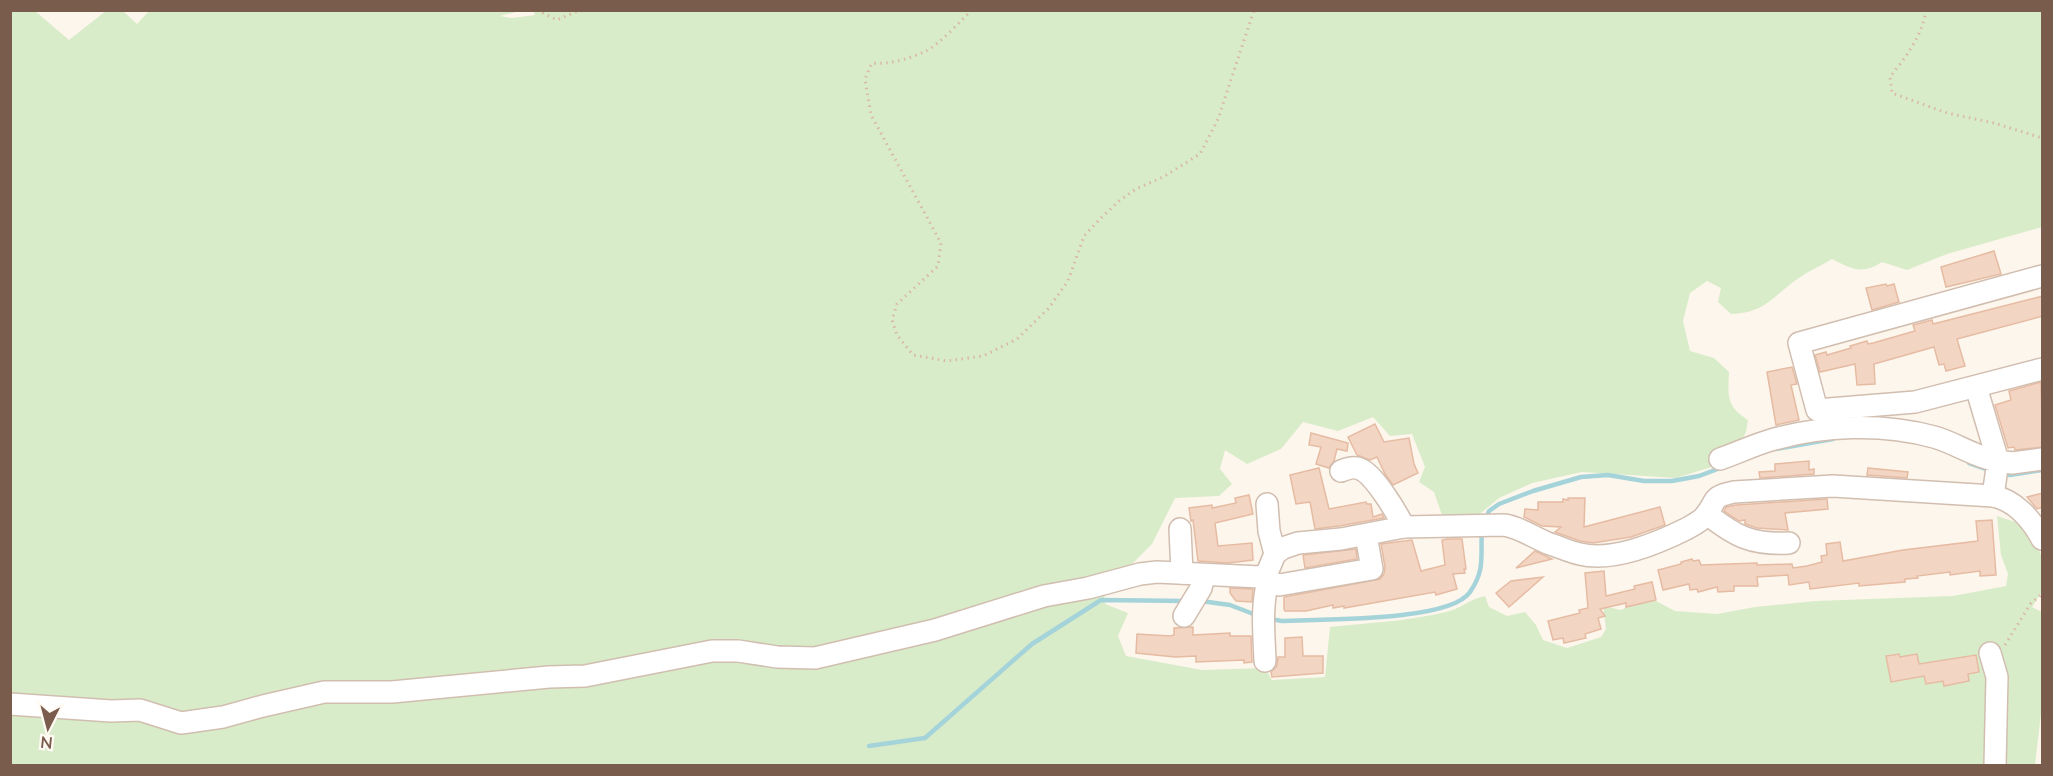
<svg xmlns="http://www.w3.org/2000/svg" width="2053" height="776" viewBox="0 0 2053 776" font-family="Lato,sans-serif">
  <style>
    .green { fill: #d8ecc9 }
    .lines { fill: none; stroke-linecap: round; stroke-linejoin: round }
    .stream { stroke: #a5d3da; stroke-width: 4.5 }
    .building { fill: #f3d5c3; stroke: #e6bba3; stroke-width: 1.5 }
    .minor-casing { stroke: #d1beb0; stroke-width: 24 }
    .path { stroke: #d9b8a5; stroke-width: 3; stroke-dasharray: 1.5 4.5; stroke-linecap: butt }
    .minor { stroke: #fff; stroke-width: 21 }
  </style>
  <rect width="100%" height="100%" fill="#fdf6ec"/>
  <path class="green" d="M107 10 123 11 137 24 150 10 520 11 500 16 512 18 535 15 533 10 2042 11V227L1947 254 1907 270 1882 262C1862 275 1852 269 1832 259 1819 267 1804 273 1792 283 1769 301 1762 313 1731 314L1718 302 1721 288 1707 281 1690 293 1683 321 1690 351 1714 358 1729 372C1728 396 1726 406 1748 420L1746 432 1731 461 1676 478 1582 472 1532 483 1499 498 1476 517 1443 518 1434 492 1419 482 1425 467 1412 434 1390 436 1373 417 1338 431 1303 422 1281 449 1247 464 1225 450 1220 469 1232 484 1219 496 1175 498 1152 544 1130 566 1103 574 1105 604 1128 613 1118 636 1126 656 1202 670 1265 668 1272 680 1325 677 1330 627C1367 623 1410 621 1446 612 1460 609 1470 599 1485 596L1489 607 1507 616 1525 612 1536 625 1543 640 1567 648 1601 637 1606 629 1603 606 1621 610 1641 601H1656L1675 611 1717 614 1755 607 1816 601 1953 596 2006 586 2008 574 2001 555 1997 516 2019 523 2039 550 2042 558V592L2032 607 2042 612V705L2035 765 1989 763 1987 766 11 765 10 11H35L69 40Z"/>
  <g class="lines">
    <g class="stream">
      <polyline points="1776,449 1833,439"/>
      <polyline points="1969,463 1992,471"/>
      <polyline points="2003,474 2010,475 2042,470"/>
      <polyline points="1486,520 1489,511 1499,504 1533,491 1581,477 1608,475 1644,481 1672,481 1699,476 1723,467"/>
      <polyline points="1201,601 1230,605 1256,615"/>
      <path d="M1270 619 1282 621C1319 619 1450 622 1470 592 1486 569 1480 555 1482 530"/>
      <polyline points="869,746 925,738 1032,644 1101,600 1186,601"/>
    </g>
  </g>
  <g class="building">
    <polygon points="1994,251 2001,274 1946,287 1941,267"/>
    <polygon points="1886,284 1887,286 1894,284 1899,302 1872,310 1866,288"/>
    <polygon points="2043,296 2043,316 1957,339 1965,366 1946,371 1944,364 1939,365 1934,347 1874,364 1875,384 1857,385 1855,364 1820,372 1815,355 1826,352 1827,355 1851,348 1850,346 1867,341 1868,344 1873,343 1915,331 1913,325 1932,320 1933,324"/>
    <polygon points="1792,367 1797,384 1791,385 1799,420 1776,425 1767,372"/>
    <polygon points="2041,382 2043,447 2015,450 2014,447 2008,448 1995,405 2011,400 2009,391"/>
    <polygon points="1375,424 1384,442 1409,438 1414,464 1418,473 1393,485 1385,474 1377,457 1370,460 1357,455 1348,437"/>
    <polygon points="1311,433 1348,443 1347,451 1337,449 1334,461 1329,468 1316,464 1321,447 1309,445"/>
    <polygon points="1809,461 1809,470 1814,469 1814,474 1760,478 1759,472 1775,471 1775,464"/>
    <polygon points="1319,468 1329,509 1366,502 1367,504 1371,504 1373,517 1382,514 1384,518 1339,526 1315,529 1310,502 1296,504 1290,475"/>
    <polygon points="1868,468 1908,472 1907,478 1867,475"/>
    <polygon points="2043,493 2043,507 2037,509 2027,497"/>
    <polygon points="1249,495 1253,514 1215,523 1218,546 1252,543 1253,560 1228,563 1198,561 1193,520 1191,521 1189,508 1212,505 1212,508 1236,503 1235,498"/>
    <polygon points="1568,498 1585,498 1584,527 1660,507 1665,525 1631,537 1593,543 1580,541 1555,532 1561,527 1542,526 1524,517 1525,509 1538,510 1538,502 1563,502 1563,499 1568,500"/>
    <polygon points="1827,499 1828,509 1785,513 1788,530 1757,528 1745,524 1745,520 1739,521 1724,511 1726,507 1736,505"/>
    <polygon points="1992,520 1996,575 1980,576 1980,571 1950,575 1950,572 1917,576 1918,578 1905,579 1905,582 1859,586 1859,583 1810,589 1809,582 1789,585 1788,575 1757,577 1758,586 1734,586 1734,591 1718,592 1717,587 1698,592 1697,589 1690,590 1689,584 1663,590 1658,570 1681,564 1681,562 1692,559 1693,561 1699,560 1701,565 1757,563 1757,565 1792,564 1793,568 1807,566 1822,562 1821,556 1827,555 1826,544 1840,542 1843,561 1903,550 1978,541 1976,521"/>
    <polygon points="1447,539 1462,539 1466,569 1464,569 1465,573 1453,574 1457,589 1436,595 1435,592 1344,608 1344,606 1333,608 1333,605 1306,611 1285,611 1284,609 1284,597 1380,579 1384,574 1385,567 1381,544 1412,540 1421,571 1445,565 1442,540"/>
    <polygon points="1356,549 1357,559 1305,568 1303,555"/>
    <polygon points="1535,551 1552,559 1516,568"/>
    <polygon points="1604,571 1606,596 1635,589 1634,586 1652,582 1656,600 1626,607 1626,603 1600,609 1605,616 1598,618 1601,629 1585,634 1586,638 1564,643 1563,638 1553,640 1548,621 1580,613 1579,610 1588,608 1585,573"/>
    <polygon points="1543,577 1509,607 1496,593 1511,581"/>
    <polygon points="1230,588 1253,589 1252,602 1236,601 1230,593"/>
    <polygon points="1193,627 1193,635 1230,633 1230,636 1251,636 1252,662 1244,663 1244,660 1196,662 1196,656 1175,657 1136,653 1137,634 1170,636 1174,635 1174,628"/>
    <polygon points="1302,637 1303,656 1323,656 1323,673 1272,677 1271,672 1277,666 1278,657 1285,657 1285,638"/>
    <polygon points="1899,654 1900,657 1917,654 1919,664 1976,655 1979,672 1968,674 1969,681 1944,686 1943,681 1926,684 1924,676 1891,682 1886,656"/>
  </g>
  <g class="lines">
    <defs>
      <g id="minor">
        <polyline points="2042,276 1799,343 1817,410 1915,402 2042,369"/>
        <polyline points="1976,387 1998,461 2012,463 2042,459"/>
        <path d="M1341 471C1346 469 1354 466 1360 469 1374 474 1397 513 1404 527"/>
        <path d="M1993 496C2015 500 2032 520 2042 539"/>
        <polyline points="1267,504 1269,531 1275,554"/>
        <path d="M1707 514C1735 536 1751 545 1789 543"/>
        <polyline points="1180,529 1182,573"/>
        <polyline points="1264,576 1268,581 1279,585 1372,569 1366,535"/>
        <polyline points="1184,616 1201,588 1204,576"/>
        <polyline points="1990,653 1997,677 1995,766"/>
        <path d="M1265 661C1264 634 1261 607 1268 581"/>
        <path d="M10 704 111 711 140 710 181 723 223 717 263 706 324 692H392L549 677 585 676 712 651H738L777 657 815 658 935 630 1044 596 1088 588 1140 574 1157 572 1260 577 1267 573 1275 554 1283 548 1298 543 1341 539 1404 527 1504 525C1520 527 1534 538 1550 544 1560 547 1570 552 1580 554 1612 562 1658 543 1686 529 1693 525 1700 522 1705 516 1718 500 1710 497 1734 492L1833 486 1993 496 1998 461C1974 457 1956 443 1934 437 1882 423 1823 425 1771 440 1754 445 1737 453 1720 459"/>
      </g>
    </defs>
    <use href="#minor" class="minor-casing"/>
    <g class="path">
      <polyline points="537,10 557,20 580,10"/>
      <path d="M972 10C960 21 940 44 926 51 911 58 889 65 872 63L865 79 871 115 941 243 938 266 897 304 892 320 897 335 913 355 947 361 983 356 1017 339 1048 309 1068 281 1084 236 1101 218 1119 201 1136 189 1163 177 1200 154 1218 119 1254 10"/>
      <path d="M1926 10C1923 35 1905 58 1890 77L1892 93 1947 113 1994 123 2042 138"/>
      <polyline points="2005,645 2031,603 2042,594"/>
    </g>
    <use href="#minor" class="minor"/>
  </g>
  <rect width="2053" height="776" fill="none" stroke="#7a5c4d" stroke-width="24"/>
  <g transform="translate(48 728) rotate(186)" stroke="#fffaf3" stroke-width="4.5" paint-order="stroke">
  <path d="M0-4.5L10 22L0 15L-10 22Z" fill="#7a5c4d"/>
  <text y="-9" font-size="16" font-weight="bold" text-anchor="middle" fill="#7a5c4d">N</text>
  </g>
</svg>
